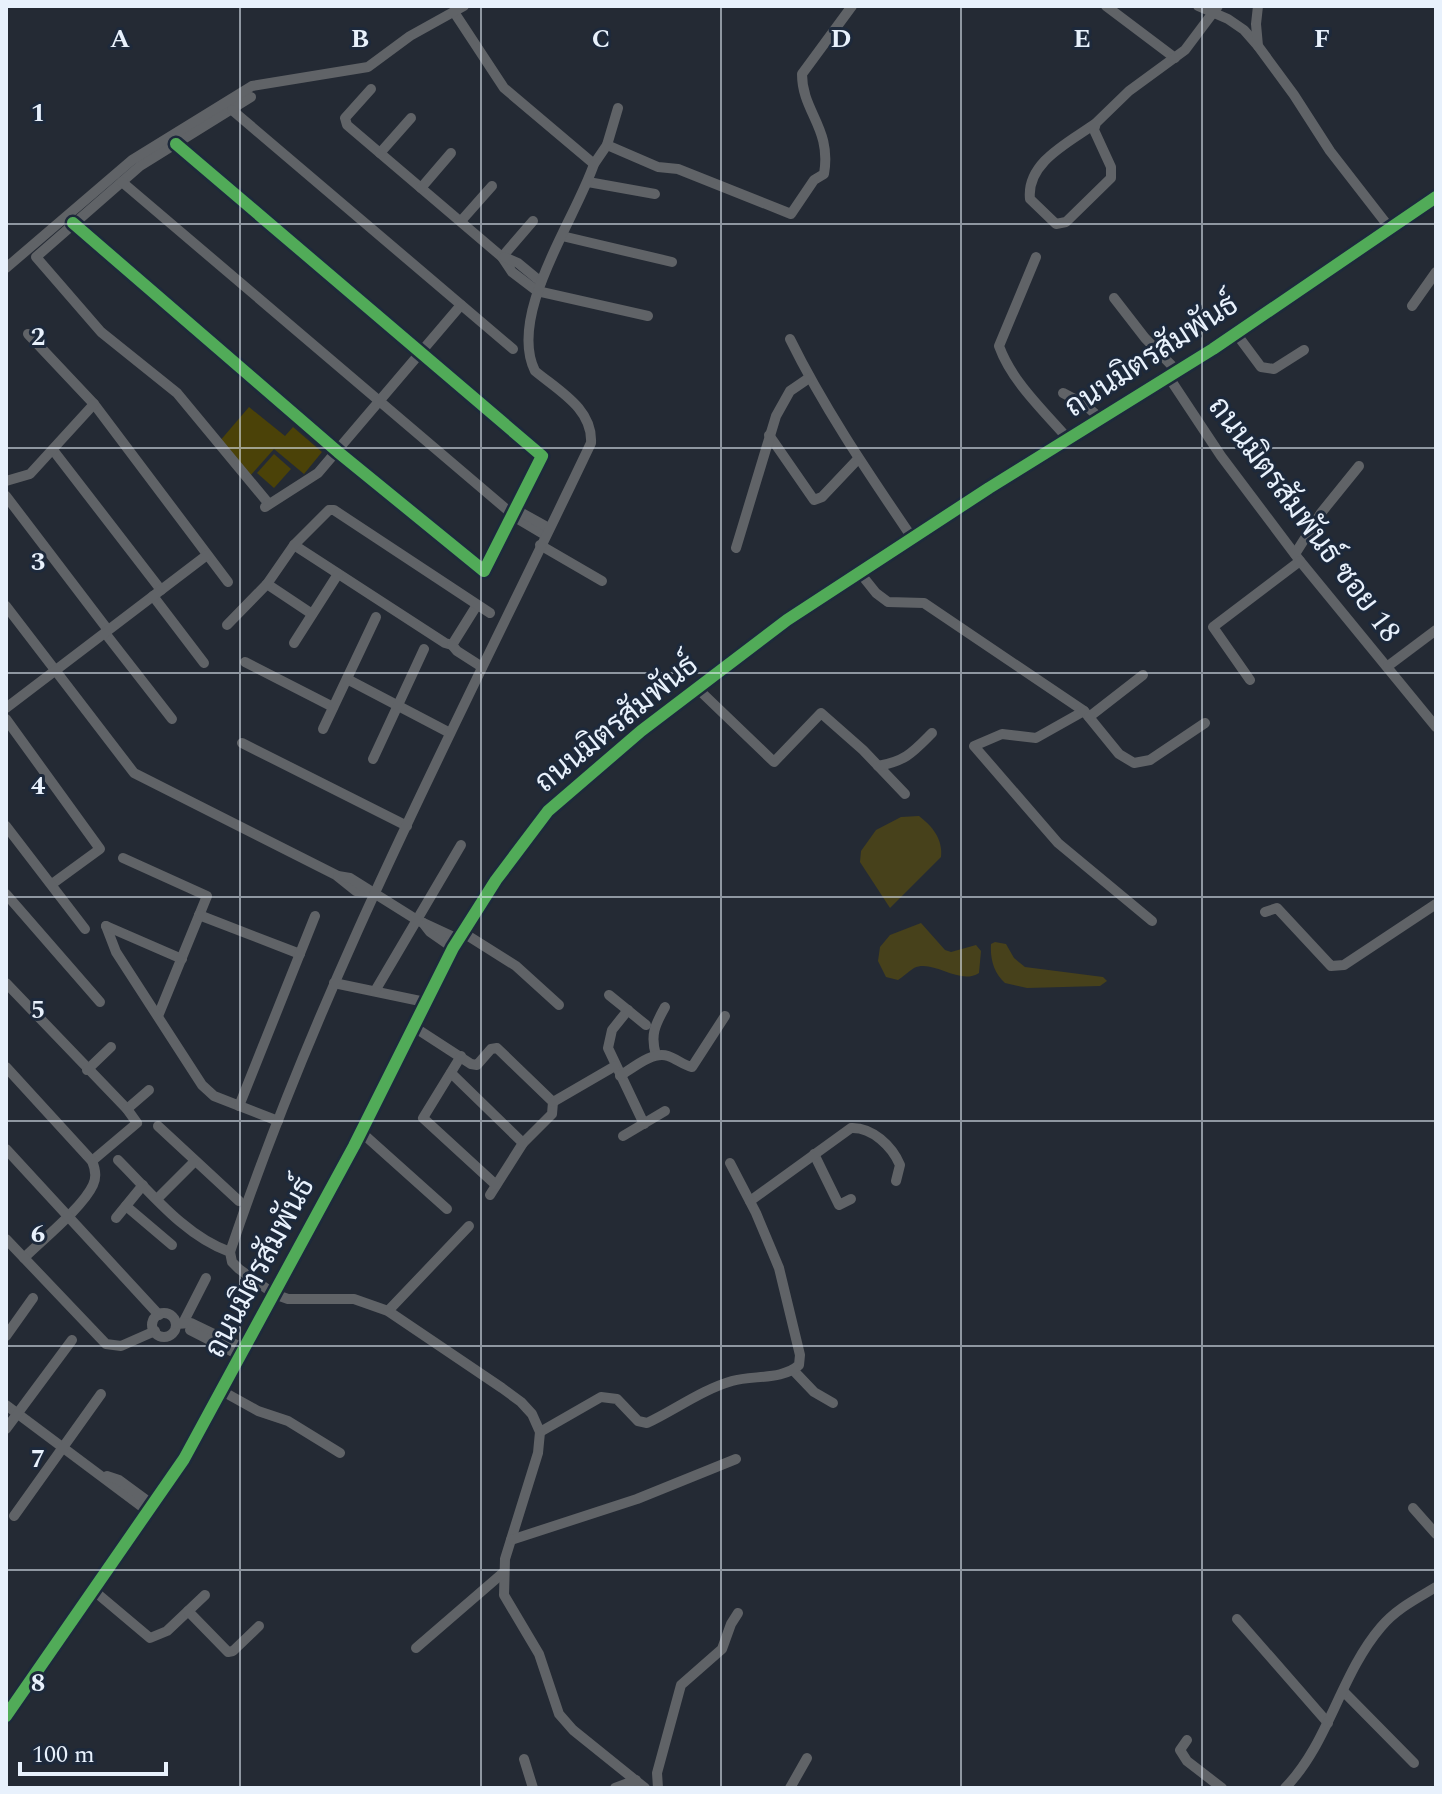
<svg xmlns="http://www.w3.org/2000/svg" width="1442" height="1794" viewBox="0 0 1442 1794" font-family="Spectral,Sarabun,serif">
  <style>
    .green { fill: #4b4208 }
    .water { fill: #47411b }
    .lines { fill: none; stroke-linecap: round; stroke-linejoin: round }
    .street { stroke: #606367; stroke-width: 10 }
    .secondary { stroke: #62666b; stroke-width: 14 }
    .cycleway-casing { stroke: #1d293b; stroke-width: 17 }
    .cycleway { stroke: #51ab58; stroke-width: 12 }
    .grid { fill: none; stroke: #e8f1fc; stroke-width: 2; stroke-opacity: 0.55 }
    .labels { text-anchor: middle; stroke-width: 6; stroke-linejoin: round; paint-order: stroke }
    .street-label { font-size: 30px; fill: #e8f1fc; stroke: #1d293b }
    .grid-label { font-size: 26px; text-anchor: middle; font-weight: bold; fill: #e8f1fc; stroke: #1d293b; stroke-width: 6; stroke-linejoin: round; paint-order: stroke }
  </style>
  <rect width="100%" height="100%" fill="#242a34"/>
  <g class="green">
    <polygon points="249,407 285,436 293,427 322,452 304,474 274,449 250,476 219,442"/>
    <polygon points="274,454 291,469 274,488 257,473"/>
  </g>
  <g class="water">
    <path d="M919 816C932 826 943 839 941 857L890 908 860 862 861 851 876 830 901 817Z"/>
    <path d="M921 923 945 950 951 952 976 945 981 951 979 973C959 986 934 959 914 968 909 971 903 977 898 980L886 977 878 961 880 947 890 935Z"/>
    <path d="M995 942 1006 944 1014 958 1025 967 1103 977 1107 981 1100 986 1027 988 1005 983C994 973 990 959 991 944Z"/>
  </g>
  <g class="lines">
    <g class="street">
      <polyline points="1106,6 1175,58"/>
      <polyline points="1198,6 1228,19 1244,30 1258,46"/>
      <polyline points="1258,6 1256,24 1258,46 1294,95 1330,151 1389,227"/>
      <polyline points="454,12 504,88 594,164"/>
      <polyline points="371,89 345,118 347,125 502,257 512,272 537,291 648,316"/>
      <polyline points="251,97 140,166 36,257 101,332 177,393 269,504"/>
      <polyline points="232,110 513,349"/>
      <path d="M1096 123C1070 142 1026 162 1030 199L1056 224 1066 222 1111 178V167L1094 130 1096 123 1129 91 1185 50 1218 6"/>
      <path d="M607 145 658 167 678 169 791 214 814 180 824 174C832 128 802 112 802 74L852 6"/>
      <polyline points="380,153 411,118"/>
      <polyline points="122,182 518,519 545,535"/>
      <polyline points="588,182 655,194"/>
      <polyline points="421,188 451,153"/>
      <polyline points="461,221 492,186"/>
      <polyline points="73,223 338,452 484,571 542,456 176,144"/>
      <polyline points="562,236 672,262"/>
      <polyline points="502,257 533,221"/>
      <polyline points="504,257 518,263 541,282"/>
      <path d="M1036 257 999 346C1012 382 1044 411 1069 440"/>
      <polyline points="6,268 132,160 252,86 368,67 410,36 464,6"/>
      <polyline points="1114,298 1145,338 1177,371"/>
      <polyline points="1412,306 1436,272"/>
      <polyline points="1235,332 1261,367 1274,369 1304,350"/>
      <polyline points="28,334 94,404 228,582"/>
      <path d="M790 339C825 410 869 474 913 539"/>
      <polyline points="1168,376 1221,456 1300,561 1436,727"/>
      <polyline points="1063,393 1084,404 1101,419"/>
      <polyline points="769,435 814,500 822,497 858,459"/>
      <polyline points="53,450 161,590"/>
      <polyline points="6,481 30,474 94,404"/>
      <polyline points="6,496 108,630"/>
      <polyline points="265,507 318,473 461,305"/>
      <polyline points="513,513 522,513 549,528"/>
      <polyline points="294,545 445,643 452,645 477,605"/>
      <polyline points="540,545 602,581"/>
      <polyline points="736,548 776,416 790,391 809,378"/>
      <polyline points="1295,554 1321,513 1359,466"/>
      <polyline points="860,573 876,593 888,602 924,603 1084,711 1119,754 1134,763 1150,760 1205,723"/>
      <polyline points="267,584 312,614"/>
      <polyline points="153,596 204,663"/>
      <polyline points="6,606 134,773 336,875 356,891 369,892"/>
      <polyline points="227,625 267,584 294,545 329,510 334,510 490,613"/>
      <polyline points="105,633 172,719"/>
      <polyline points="294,643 338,574"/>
      <polyline points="452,645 457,651 482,667"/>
      <polyline points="245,662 333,707"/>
      <polyline points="1388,666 1436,630"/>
      <polyline points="347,679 450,733"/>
      <polyline points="1250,680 1213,627 1300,561"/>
      <polyline points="698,689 774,762 821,713 863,750 905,794"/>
      <polyline points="6,708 207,555"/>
      <polyline points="1084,711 1036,738 1002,734 974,746 1058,843 1152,921"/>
      <polyline points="1089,717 1143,675"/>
      <polyline points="6,719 100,849 52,884"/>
      <polyline points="323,729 376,617"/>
      <polyline points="242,743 407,826"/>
      <polyline points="373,759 424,649"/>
      <path d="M878 766C906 761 913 752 932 733"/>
      <polyline points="6,826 85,929"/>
      <polyline points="123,858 207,896 158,1016"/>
      <polyline points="338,876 350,878 417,920 458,939"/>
      <polyline points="6,894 100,1002"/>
      <polyline points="1265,912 1277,908 1331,966 1344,965 1436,904"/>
      <polyline points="199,915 300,954"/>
      <polyline points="423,923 430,932 453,948"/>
      <polyline points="106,926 116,952 202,1085 214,1096 278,1121"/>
      <polyline points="106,926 182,959"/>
      <polyline points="462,932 516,966 559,1005"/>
      <polyline points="6,983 127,1109 137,1123 92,1161"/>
      <polyline points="334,983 425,1002"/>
      <polyline points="375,991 461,845"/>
      <polyline points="609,995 646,1025"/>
      <polyline points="628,1010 612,1030 608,1048 644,1124"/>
      <polyline points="414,1027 471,1064 477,1065 491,1049 497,1048 553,1102 552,1114 523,1143 490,1195"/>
      <path d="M656 1055C650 1035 655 1025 665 1007"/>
      <polyline points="461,1056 423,1118 496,1185"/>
      <path d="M6 1067 92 1161C95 1168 97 1177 93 1185 83 1207 42 1240 24 1258"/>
      <polyline points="87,1070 111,1047"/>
      <polyline points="451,1073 523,1143"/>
      <path d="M620 1076C633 1068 652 1051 668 1056 677 1059 683 1065 692 1067L725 1016"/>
      <polyline points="553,1102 615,1066"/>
      <polyline points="239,1106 315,916"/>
      <polyline points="127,1109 149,1090"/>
      <polyline points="158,1126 239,1201"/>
      <polyline points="361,1132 447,1209"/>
      <polyline points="623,1136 665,1111"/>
      <polyline points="6,1149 159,1315"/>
      <polyline points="814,1154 839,1205 851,1199"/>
      <path d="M118 1160C151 1193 185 1236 230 1252L232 1262 239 1269 274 1294 288 1299H354L388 1311 502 1388 521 1402 532 1414 540 1432 538 1453 505 1559 504 1595 539 1654 559 1714 573 1730 645 1788"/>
      <polyline points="157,1199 194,1162"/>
      <path d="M750 1201 851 1128C872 1127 892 1146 900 1165L896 1181"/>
      <polyline points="126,1206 172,1245"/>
      <polyline points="116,1218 143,1185"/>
      <polyline points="6,1239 106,1344 121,1346 155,1331"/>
      <path d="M230 1252C324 972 464 710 591 443 593 409 559 391 535 371 507 315 576 218 594 164L607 145 618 108"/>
      <polyline points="388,1311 469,1226"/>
      <circle cx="164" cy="1325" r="12"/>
      <polyline points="183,1323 206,1278"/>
      <polyline points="176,1324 191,1323 245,1349"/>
      <polyline points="190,1330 241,1356"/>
      <polyline points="6,1336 33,1298"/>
      <polyline points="793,1370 814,1392 833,1403"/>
      <polyline points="222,1391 258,1411 288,1421 340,1453"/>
      <polyline points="6,1405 149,1512"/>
      <polyline points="6,1429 72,1340"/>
      <path d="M540 1432 601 1397 617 1399 638 1421 647 1423C675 1410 701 1390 732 1381 753 1375 783 1380 799 1365L800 1355 779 1268 756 1213 730 1163"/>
      <polyline points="107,1476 119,1480 153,1505"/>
      <polyline points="1413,1508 1436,1534"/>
      <polyline points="14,1516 101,1394"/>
      <polyline points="511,1540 637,1499 736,1459"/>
      <polyline points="93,1590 150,1638 167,1631 205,1595"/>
      <polyline points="188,1611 228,1652 233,1651 259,1626"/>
      <polyline points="1237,1619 1328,1723"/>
      <polyline points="416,1648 504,1572"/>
      <polyline points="1343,1691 1414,1763"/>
      <polyline points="1187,1740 1180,1750 1187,1761 1222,1788"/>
      <polyline points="524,1759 533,1788"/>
      <polyline points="615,1788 636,1780"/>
      <polyline points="658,1788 657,1773 681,1685 722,1649 731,1624 738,1613"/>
      <polyline points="790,1788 807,1758"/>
      <path d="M1285 1788C1329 1743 1340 1675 1381 1627 1396 1609 1416 1599 1436 1587"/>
    </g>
    <polyline class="secondary" points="6,1716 184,1459 354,1146 453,948 496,880 548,811 641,731 787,620 989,488 1213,349 1436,197"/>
    <defs>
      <g id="cycleway">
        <polyline points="73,223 338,452 484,571 542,456 176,144"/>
        <polyline points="6,1716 184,1459 354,1146 453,948 496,880 548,811 641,731 787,620 989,488 1213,349 1436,197"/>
      </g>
    </defs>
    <use href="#cycleway" class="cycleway-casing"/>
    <use href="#cycleway" class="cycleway"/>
  </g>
  <path class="grid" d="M240 6V1788M481 6V1788M721 6V1788M961 6V1788M1202 6V1788M6 224H1436M6 448H1436M6 673H1436M6 897H1436M6 1121H1436M6 1346H1436M6 1570H1436"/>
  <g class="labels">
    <g class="street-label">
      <text transform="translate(1151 355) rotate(-33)" y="10">ถนนมิตรสัมพันธ์</text>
      <text transform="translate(1305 519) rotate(53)" y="10">ถนนมิตรสัมพันธ์ ซอย 18</text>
      <text transform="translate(616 723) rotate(-39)" y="10">ถนนมิตรสัมพันธ์</text>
      <text transform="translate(259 1267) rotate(-62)" y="10">ถนนมิตรสัมพันธ์</text>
    </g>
  </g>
  <g class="grid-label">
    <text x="120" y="47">A</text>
    <text x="360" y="47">B</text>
    <text x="601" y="47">C</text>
    <text x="841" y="47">D</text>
    <text x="1082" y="47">E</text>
    <text x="1322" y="47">F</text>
    <text x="38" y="121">1</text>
    <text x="38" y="345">2</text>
    <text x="38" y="570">3</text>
    <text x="38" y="794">4</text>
    <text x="38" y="1018">5</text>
    <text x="38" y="1242">6</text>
    <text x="38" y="1467">7</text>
    <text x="38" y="1691">8</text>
  </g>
  <rect width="1442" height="1794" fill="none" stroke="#e8f1fc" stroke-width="16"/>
  <path d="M20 1762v12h146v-12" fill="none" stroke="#e8f1fc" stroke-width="4"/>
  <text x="32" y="1762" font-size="24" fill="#e8f1fc" stroke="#1d293b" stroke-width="6" paint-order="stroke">100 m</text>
</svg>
